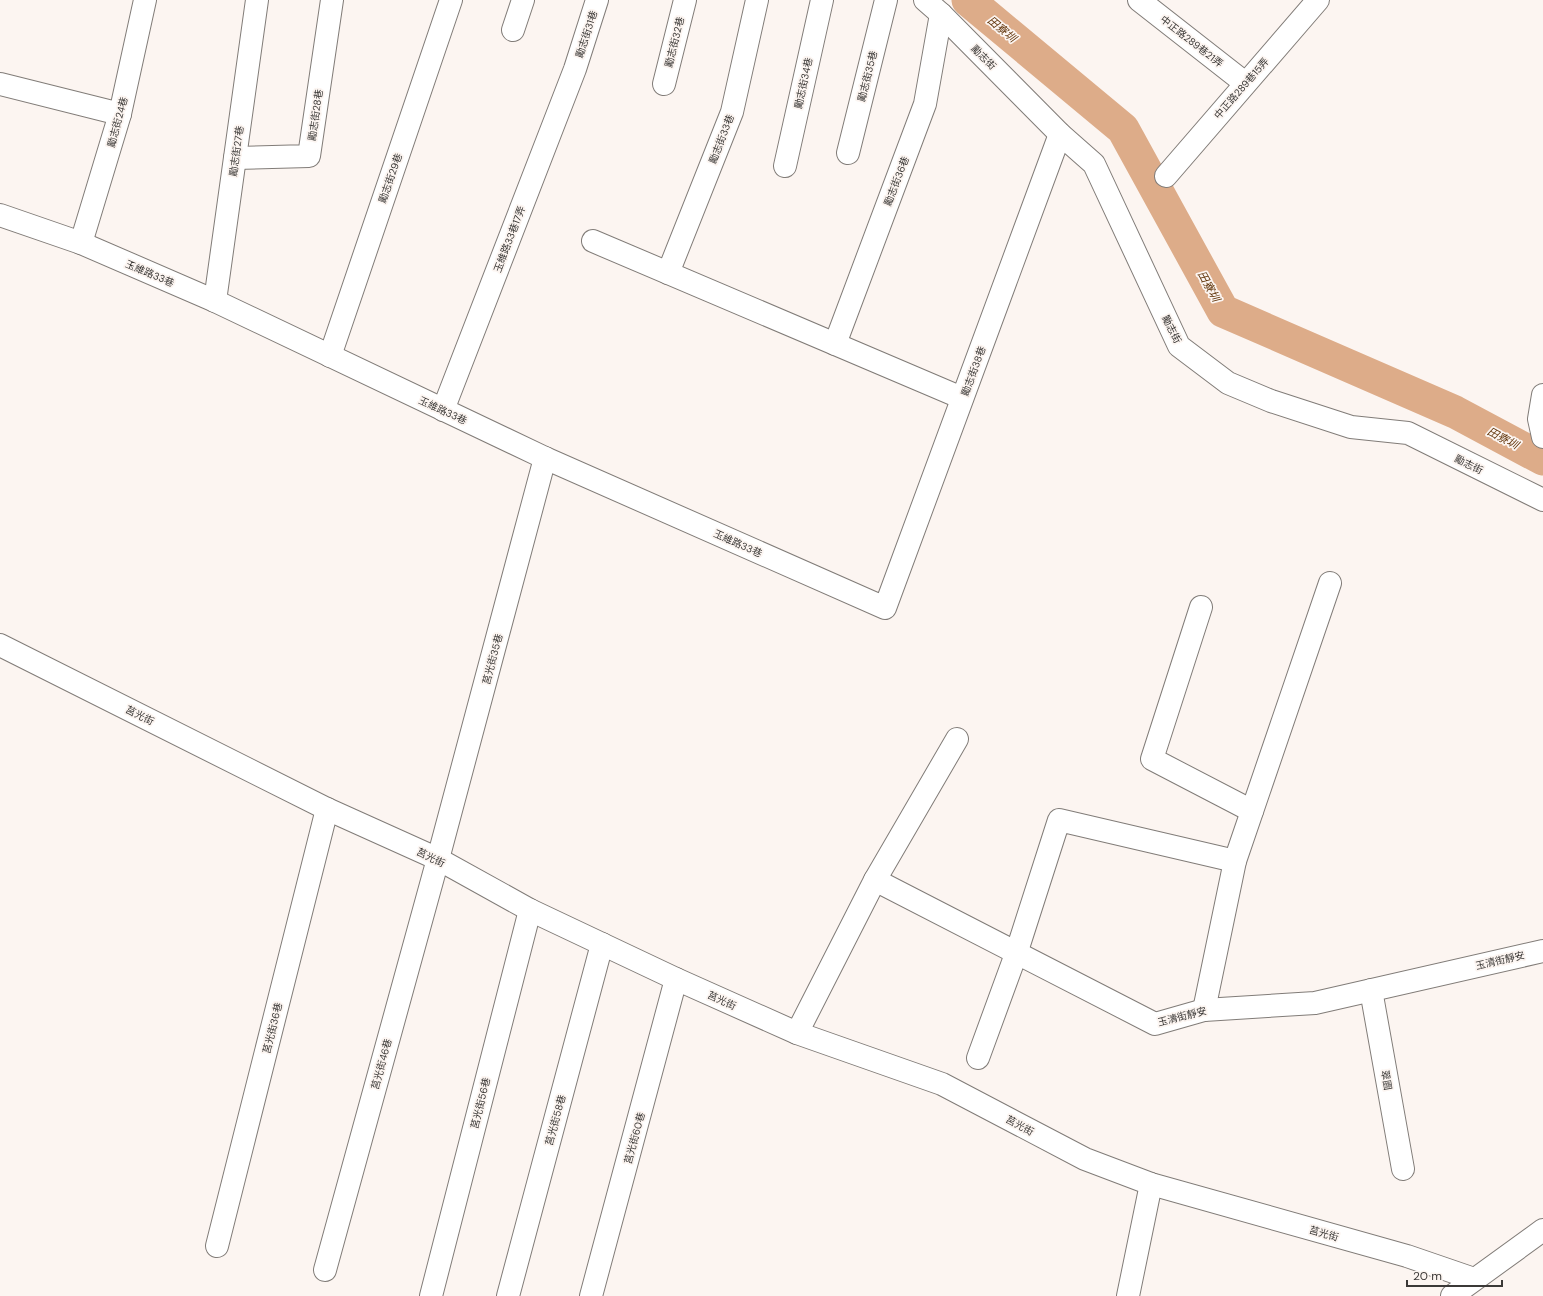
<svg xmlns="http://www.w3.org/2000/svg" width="1543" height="1296" viewBox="0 0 1543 1296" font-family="'DM Sans','Noto Sans TC',sans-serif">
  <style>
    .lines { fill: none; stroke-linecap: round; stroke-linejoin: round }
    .canal { stroke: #ddac89; stroke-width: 33 }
    .minor-casing { stroke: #817c78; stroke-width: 24 }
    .minor { stroke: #fff; stroke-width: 22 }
    .labels { text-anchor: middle; stroke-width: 3.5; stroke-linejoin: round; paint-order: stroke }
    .street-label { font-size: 10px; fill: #3b3937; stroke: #fcf5f1 }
    .water-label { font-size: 11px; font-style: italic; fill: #5e3106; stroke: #fcf5f1 }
  </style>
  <rect width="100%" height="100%" fill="#fcf5f1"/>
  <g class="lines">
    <polyline class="canal" points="968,0 1123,129 1223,311 1455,412 1543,459"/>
    <defs>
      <g id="minor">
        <polyline points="925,0 941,14 1060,134 1094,164 1179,346 1228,383 1271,401 1351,427 1408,433 1543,500"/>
        <polyline points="1139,0 1245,83"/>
        <polyline points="513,30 523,0"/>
        <polyline points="0,84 120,114"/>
        <polyline points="664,84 685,0"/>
        <polyline points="848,153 886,0"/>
        <polyline points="235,158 309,156 332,0"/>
        <polyline points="785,166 822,0"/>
        <polyline points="1166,176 1318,0"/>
        <polyline points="0,215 81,243 215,301 545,458 885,608 1060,134"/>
        <polyline points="593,241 962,398"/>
        <polyline points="81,243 120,114 145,0"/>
        <polyline points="668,273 732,112 757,0"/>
        <polyline points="215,301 257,0"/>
        <polyline points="835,344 925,104 941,14"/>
        <polyline points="330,356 451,0"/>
        <polyline points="1543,395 1539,419 1543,437"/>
        <polyline points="443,410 575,69 597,0"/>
        <polyline points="1201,607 1152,759 1252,811"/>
        <polyline points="0,645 327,809 438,859 530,910 676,979 797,1033 942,1084 1085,1159 1151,1184 1407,1256 1474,1279"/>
        <polyline points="875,880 1155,1024 1204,1010 1315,1003 1543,951"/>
        <polyline points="1371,990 1403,1169"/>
        <polyline points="1204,1010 1235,861 1330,583"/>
        <polyline points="797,1033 875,880 957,739"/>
        <polyline points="978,1058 1016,954 1059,820 1235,861"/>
        <polyline points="217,1246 327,809"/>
        <polyline points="325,1270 438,859 545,458"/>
        <polyline points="431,1296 530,910"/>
        <polyline points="508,1296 602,944"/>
        <polyline points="591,1296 676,979"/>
        <polyline points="1128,1296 1151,1184"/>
        <polyline points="1452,1296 1543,1230"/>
      </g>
    </defs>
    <use href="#minor" class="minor-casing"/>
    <use href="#minor" class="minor"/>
  </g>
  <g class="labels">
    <g class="street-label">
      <text transform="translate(586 34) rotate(-72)" y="4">勵志街31巷</text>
      <text transform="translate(1192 41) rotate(38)" y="4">中正路289巷21弄</text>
      <text transform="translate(674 42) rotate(-76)" y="4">勵志街32巷</text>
      <text transform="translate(984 57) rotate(45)" y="4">勵志街</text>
      <text transform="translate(867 76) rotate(-76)" y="4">勵志街35巷</text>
      <text transform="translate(803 83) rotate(-78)" y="4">勵志街34巷</text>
      <text transform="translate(1241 88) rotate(-49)" y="4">中正路289巷15弄</text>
      <text transform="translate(315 115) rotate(-82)" y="4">勵志街28巷</text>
      <text transform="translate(117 122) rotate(-75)" y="4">勵志街24巷</text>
      <text transform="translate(721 139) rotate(-69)" y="4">勵志街33巷</text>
      <text transform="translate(236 151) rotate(-82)" y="4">勵志街27巷</text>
      <text transform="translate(390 178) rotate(-71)" y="4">勵志街29巷</text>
      <text transform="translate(896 181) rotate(-69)" y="4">勵志街36巷</text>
      <text transform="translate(509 239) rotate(-69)" y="4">玉維路33巷17弄</text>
      <text transform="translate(150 273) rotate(23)" y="4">玉維路33巷</text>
      <text transform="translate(1172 329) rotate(63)" y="4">勵志街</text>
      <text transform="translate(973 371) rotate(-70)" y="4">勵志街38巷</text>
      <text transform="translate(443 410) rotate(25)" y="4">玉維路33巷</text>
      <text transform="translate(1469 464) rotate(26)" y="4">勵志街</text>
      <text transform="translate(738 543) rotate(24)" y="4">玉維路33巷</text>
      <text transform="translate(492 659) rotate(-75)" y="4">莒光街35巷</text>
      <text transform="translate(140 715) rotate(27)" y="4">莒光街</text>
      <text transform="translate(431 857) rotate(26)" y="4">莒光街</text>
      <text transform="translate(1500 960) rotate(-13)" y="4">玉清街靜安</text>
      <text transform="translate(722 1000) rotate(24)" y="4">莒光街</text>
      <text transform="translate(1182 1016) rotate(-14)" y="4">玉清街靜安</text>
      <text transform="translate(272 1028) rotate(-76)" y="4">莒光街36巷</text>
      <text transform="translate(381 1064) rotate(-75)" y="4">莒光街46巷</text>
      <text transform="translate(1387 1080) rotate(80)" y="4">翠園</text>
      <text transform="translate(480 1103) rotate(-76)" y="4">莒光街56巷</text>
      <text transform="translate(555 1120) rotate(-75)" y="4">莒光街58巷</text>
      <text transform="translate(1020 1125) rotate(28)" y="4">莒光街</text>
      <text transform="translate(634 1138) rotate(-75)" y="4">莒光街60巷</text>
      <text transform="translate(1324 1233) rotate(16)" y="4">莒光街</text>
    </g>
    <g class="water-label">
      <text transform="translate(1002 29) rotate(40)" y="4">田寮圳</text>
      <text transform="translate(1209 286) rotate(61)" y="4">田寮圳</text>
      <text transform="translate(1503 438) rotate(28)" y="4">田寮圳</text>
    </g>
  </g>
  <path d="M1407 1280v6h95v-6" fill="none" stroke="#3b3937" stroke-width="2"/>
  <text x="1413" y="1280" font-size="12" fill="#3b3937" stroke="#fcf5f1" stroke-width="3" paint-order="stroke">20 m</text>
</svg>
